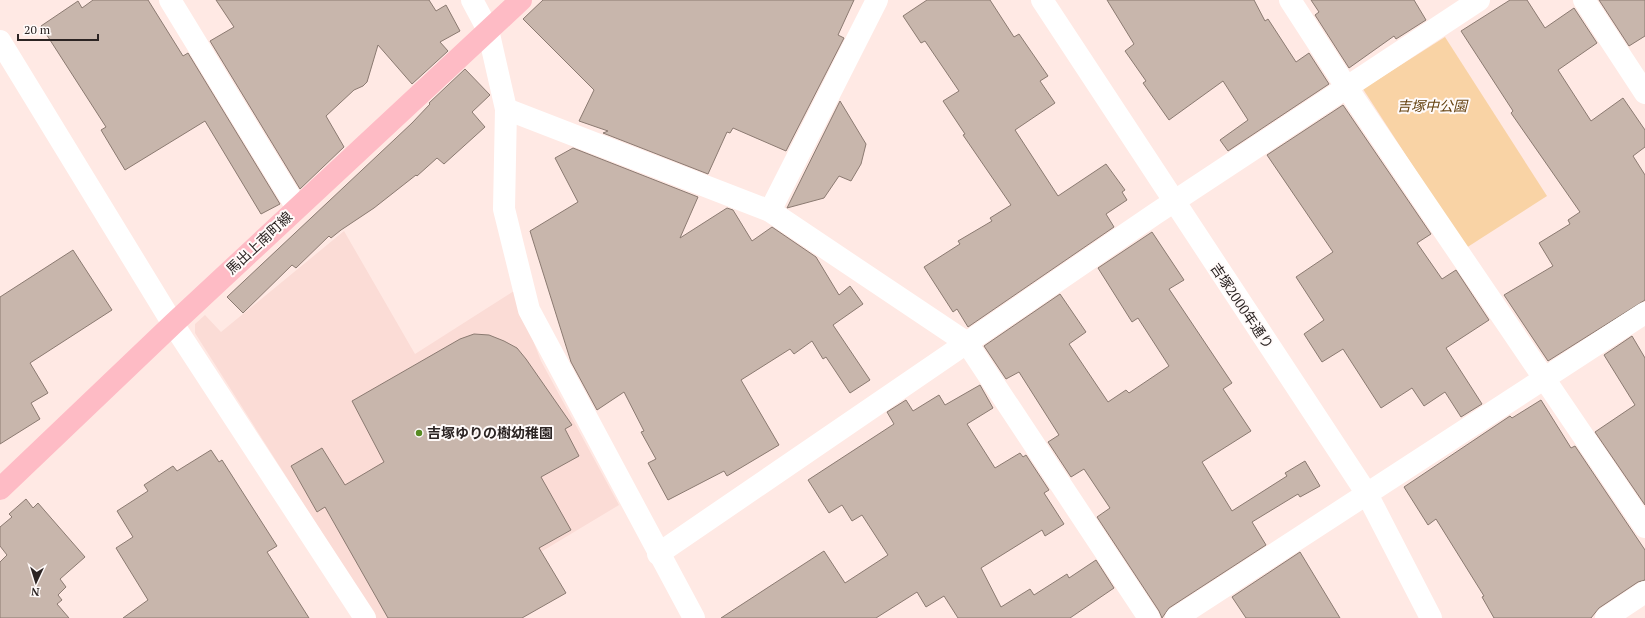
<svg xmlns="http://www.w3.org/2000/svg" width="1645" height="618" viewBox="0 0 1645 618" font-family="'PT Serif','Noto Sans JP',serif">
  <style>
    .built { fill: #fbdcd6 }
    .green { fill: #f9d3a5 }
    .building { fill: #c8b6ac; stroke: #8b7a71 }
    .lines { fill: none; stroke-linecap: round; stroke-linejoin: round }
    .minor { stroke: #fff; stroke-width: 22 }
    .major { stroke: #febbc5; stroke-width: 22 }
    .poi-dot { fill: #578b22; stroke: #fffaf9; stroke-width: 1.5 }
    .labels { text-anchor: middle; stroke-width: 4; stroke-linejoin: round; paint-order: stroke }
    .park-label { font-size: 14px; font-style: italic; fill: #654210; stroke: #fffaf9 }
    .street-label { font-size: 14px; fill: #2c2423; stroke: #fffaf9 }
    .poi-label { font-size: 14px; font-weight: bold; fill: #2c2423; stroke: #fffaf9; text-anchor: start }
  </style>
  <rect width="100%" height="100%" fill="#ffe9e4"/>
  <polygon class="built" points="344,231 415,354 514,291 541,361 619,505 431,618 376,618 195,333 195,324 205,315 221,332"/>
  <polygon class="green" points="1445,37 1547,196 1466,248 1363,89"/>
  <g class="building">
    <polygon points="93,0 148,0 183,56 188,53 280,204 261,214 205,121 125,170 101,130 106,127 41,26 78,1 82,8"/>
    <polygon points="216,0 429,0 436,11 446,5 460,31 440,42 448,51 412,84 378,45 367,82 363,86 354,90 326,116 344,147 300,189 210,41 234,27"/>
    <polygon points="543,0 854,0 838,35 844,38 786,151 733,128 730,133 727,132 708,174 603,133 608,131 579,121 594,90 523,19"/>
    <polygon points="927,0 990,0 1014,37 1019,34 1048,76 1040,81 1055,103 1015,130 1058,196 1106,164 1125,190 1122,192 1127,200 1106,214 1114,227 968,327 957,309 953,312 924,267 960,244 958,241 992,221 990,218 1011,205 963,135 965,134 943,101 959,91 925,41 921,43 903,16"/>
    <polygon points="1107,0 1254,0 1265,21 1268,19 1296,62 1309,53 1329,84 1228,151 1220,140 1248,120 1223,81 1169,120 1143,83 1146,81 1125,51 1134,44"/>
    <polygon points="1311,0 1414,0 1426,20 1396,39 1394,36 1349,68 1315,15 1319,12"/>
    <polygon points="1510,0 1527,0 1545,28 1574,8 1597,43 1558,70 1591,121 1623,98 1645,130 1645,147 1633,156 1645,175 1645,300 1548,361 1504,295 1553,266 1539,243 1570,224 1568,220 1580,212 1511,113 1513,111 1461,31"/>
    <polygon points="1599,0 1645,0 1645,36 1629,46"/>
    <polygon points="465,69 490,95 472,112 485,127 444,164 437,158 417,176 416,175 374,208 341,230 331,238 329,236 296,268 292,265 243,313 227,297 412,123 430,104 429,103"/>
    <polygon points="840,101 866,144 861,164 851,181 839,176 824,198 787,208"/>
    <polygon points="1343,105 1431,234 1417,243 1442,279 1456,270 1489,320 1446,348 1482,404 1461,417 1445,392 1424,406 1412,388 1381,408 1343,349 1322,362 1304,334 1324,320 1296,277 1333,252 1267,155"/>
    <polygon points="573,148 698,197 680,238 727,208 733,210 752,241 772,227 816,257 839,295 850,286 863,304 833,325 870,380 850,393 826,357 823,359 812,341 794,354 790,349 741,380 779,445 727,476 724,471 668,500 648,463 656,459 641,432 644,431 624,392 597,410 571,362 530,231 578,202 555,158"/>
    <polygon points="1152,232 1184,280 1169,289 1232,383 1223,389 1251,431 1202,462 1232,511 1287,476 1285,473 1305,461 1320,486 1300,497 1298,494 1252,522 1266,545 1169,608 1162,618 1159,611 1097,517 1110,508 1084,469 1071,477 1048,442 1059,435 1019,372 1006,379 984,346 1060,294 1086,332 1069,344 1108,402 1126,390 1129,393 1169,366 1138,318 1132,322 1098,268"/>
    <polygon points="73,250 112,310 30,363 48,393 31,403 40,419 0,444 0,297"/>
    <polygon points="474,334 489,335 504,341 517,348 526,359 572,425 565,429 579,456 541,477 571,530 539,548 566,593 522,618 388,618 325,507 317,512 291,466 322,448 345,485 384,462 352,401 460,339"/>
    <polygon points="1632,336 1645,358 1645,505 1595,432 1635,405 1604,355"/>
    <polygon points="980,385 993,408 967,424 995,468 1020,453 1023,457 1026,455 1049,490 1044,493 1064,524 1045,536 1042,530 981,568 1001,607 1030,589 1034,595 1067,574 1069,578 1096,560 1114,588 1070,618 958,618 944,596 926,607 917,592 876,618 721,618 824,551 845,583 888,555 862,515 852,521 842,505 829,513 808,480 894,424 887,412 906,400 913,411 939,395 945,405"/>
    <polygon points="1541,400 1571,448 1575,446 1645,550 1645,580 1638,582 1599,608 1591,618 1494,618 1482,597 1484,596 1436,519 1428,525 1404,487 1510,416 1512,418"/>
    <polygon points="211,450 219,462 222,460 277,546 267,552 309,618 123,618 148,600 116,548 133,537 117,511 148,491 144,485 173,466 177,471"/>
    <polygon points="26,499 33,508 38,503 85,557 60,579 66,587 58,595 62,600 57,604 69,618 0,618 0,562 7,555 0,546 0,527 12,517 9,514"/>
    <polygon points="1300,552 1340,618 1246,618 1232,597"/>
  </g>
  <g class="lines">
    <g class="minor">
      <polyline points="170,0 297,208"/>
      <polyline points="472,0 488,30 506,109 504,209 529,310 694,618"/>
      <polyline points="1042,0 1367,494 1431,618"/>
      <polyline points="1290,0 1347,88 1645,527"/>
      <polyline points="1584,0 1645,93"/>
      <polyline points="0,41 173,324 365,618"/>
      <polyline points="506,109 770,211 967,343 1149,618"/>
      <polyline points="770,211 877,0"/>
      <polyline points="658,554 1155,214 1479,0"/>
      <polyline points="1176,618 1645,313"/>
      <polyline points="1606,618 1645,592"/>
    </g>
    <polyline class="major" points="0,489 173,324 521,0"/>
  </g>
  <circle class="poi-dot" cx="419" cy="433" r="4"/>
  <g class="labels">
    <g class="park-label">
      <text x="1432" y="111">吉塚中公園</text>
    </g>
    <g class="street-label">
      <text transform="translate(259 243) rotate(-43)" y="5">馬出上南町線</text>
      <text transform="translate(1242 306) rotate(56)" y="5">吉塚2000年通り</text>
    </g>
    <g class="poi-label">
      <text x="427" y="438">吉塚ゆりの樹幼稚園</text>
    </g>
  </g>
  <g transform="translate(36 582) rotate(184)" stroke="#fffaf9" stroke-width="3" paint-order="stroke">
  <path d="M0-3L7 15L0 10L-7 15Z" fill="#2c2423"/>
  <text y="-6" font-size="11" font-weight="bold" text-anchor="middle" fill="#2c2423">N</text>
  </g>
  <path d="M18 34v6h80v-6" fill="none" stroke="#2c2423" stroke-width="2"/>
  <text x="24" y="34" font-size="12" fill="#2c2423" stroke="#fffaf9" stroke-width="3" paint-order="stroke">20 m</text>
</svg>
